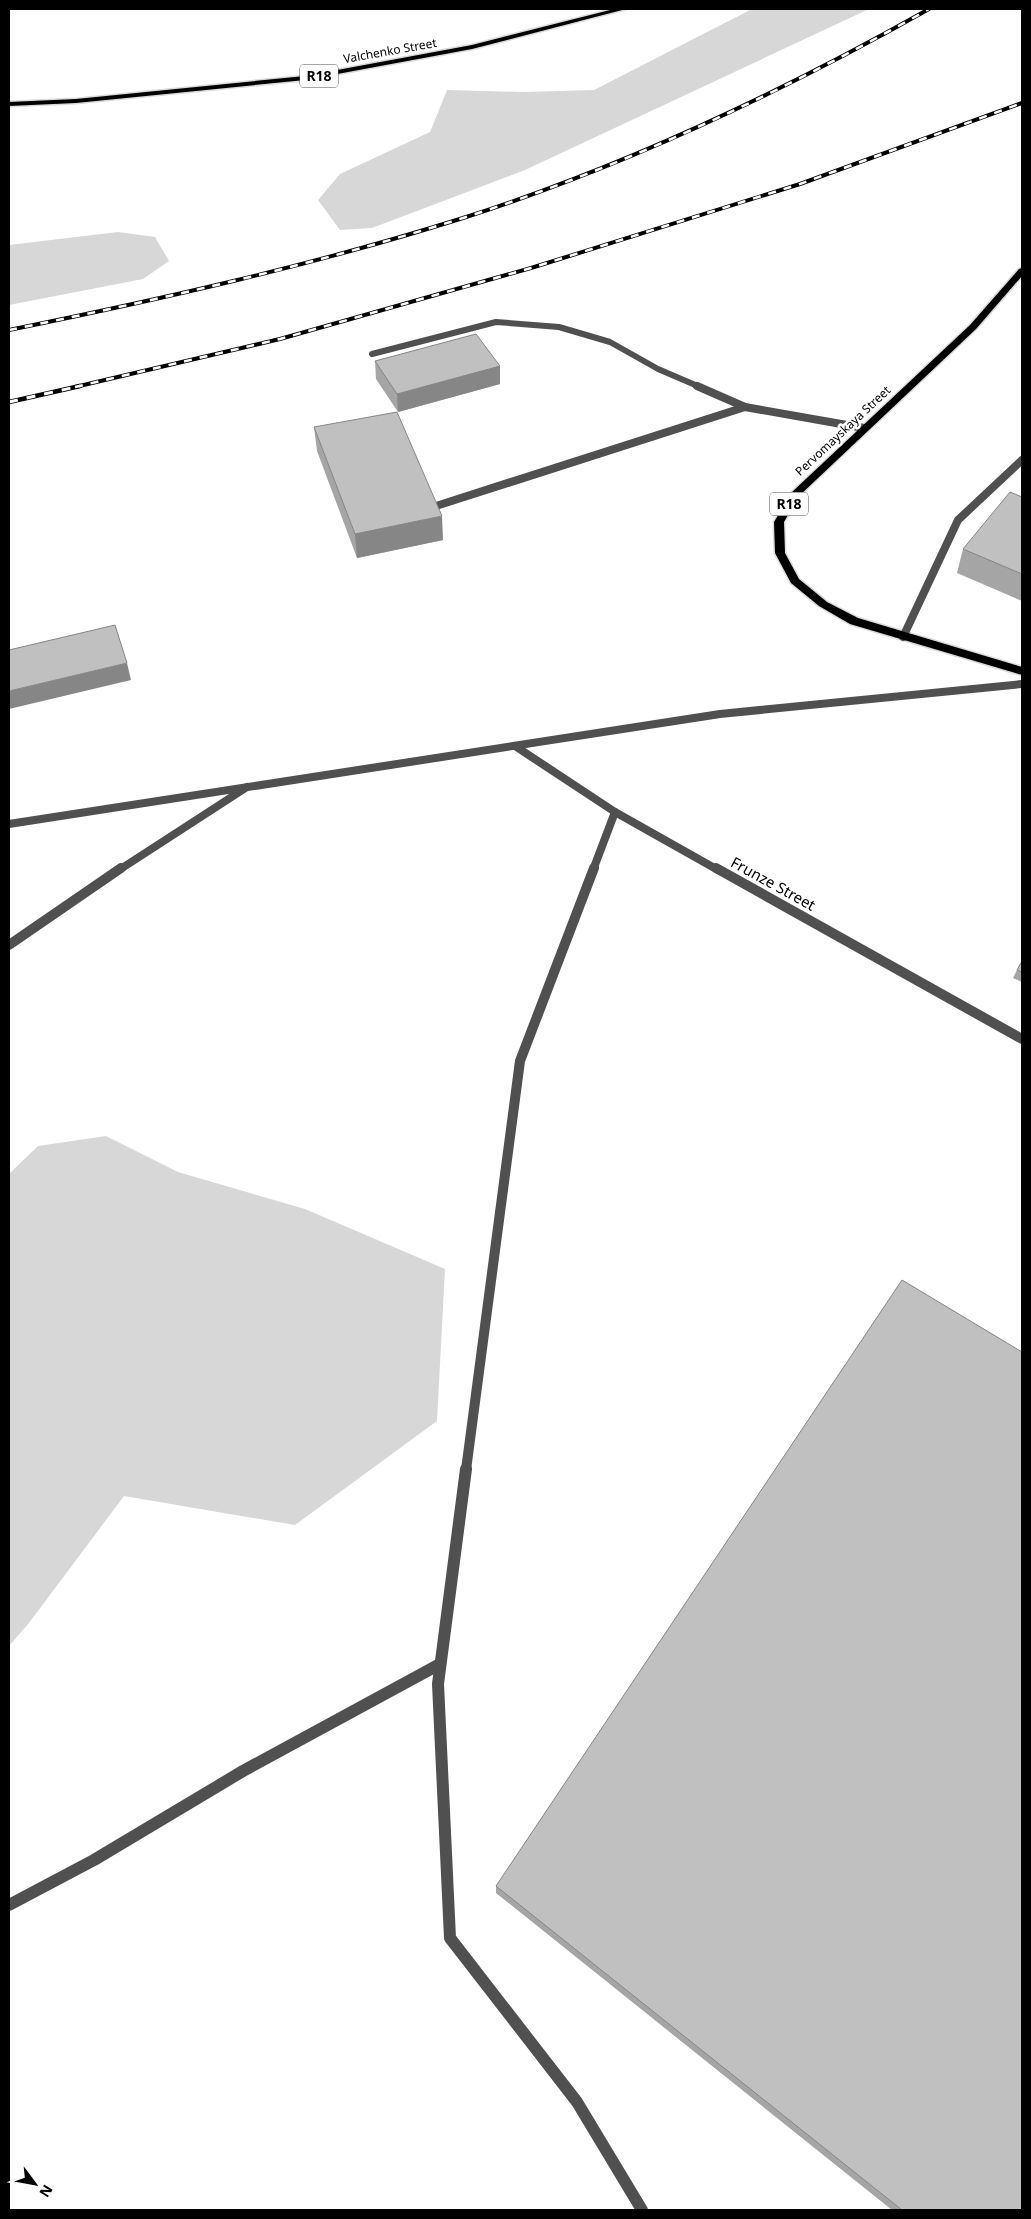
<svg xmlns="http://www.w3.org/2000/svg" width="1031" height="2219" viewBox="0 0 1031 2219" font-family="'Noto Sans',sans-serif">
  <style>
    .green { fill: #d7d7d7 }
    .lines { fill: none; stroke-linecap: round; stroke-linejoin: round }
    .primary-casing { stroke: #dbdbdb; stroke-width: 3 }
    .lane-far3 { stroke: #505050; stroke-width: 6 }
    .lane-far2 { stroke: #505050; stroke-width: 8 }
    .lane-far1 { stroke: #505050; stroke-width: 10 }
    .lane { stroke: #505050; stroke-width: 12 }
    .street-far1 { stroke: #505050; stroke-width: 8 }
    .street { stroke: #505050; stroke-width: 10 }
    .primary { fill: #000; fill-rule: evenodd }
    .rail-far1-casing { stroke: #000; stroke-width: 4 }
    .rail-casing { stroke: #000; stroke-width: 4.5 }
    .rail-far1 { stroke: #fff; stroke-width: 2.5; stroke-dasharray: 8; stroke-linecap: butt }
    .rail { stroke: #fff; stroke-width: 3; stroke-dasharray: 9; stroke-linecap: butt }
    .wall { fill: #a5a5a5 }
    .shaded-wall { fill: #868686 }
    .building { fill: #c0c0c0; stroke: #868686 }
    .labels { text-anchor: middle; stroke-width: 5; stroke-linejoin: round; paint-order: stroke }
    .far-street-label { font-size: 12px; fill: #000; stroke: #fff }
    .shield { fill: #fff; stroke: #4c4c4c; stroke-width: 1 }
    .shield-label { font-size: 14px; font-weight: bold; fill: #000 }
    .street-label { font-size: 15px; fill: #000; stroke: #fff }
  </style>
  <rect width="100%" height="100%" fill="#fff"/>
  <g class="green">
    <polygon points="752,9 869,9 525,170 372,228 340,230 318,200 340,174 430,132 447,90 523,92 594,90"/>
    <polygon points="118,232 155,237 169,261 143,279 9,305 9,245"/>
    <polygon points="106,1136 178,1172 305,1209 445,1269 437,1421 295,1525 124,1496 29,1623 9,1646 9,1174 38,1146"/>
  </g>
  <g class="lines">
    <defs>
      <g id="primary">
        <polygon points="614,9 626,9 472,49 305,80 76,103 9,106 9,102 76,99 305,76 472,45"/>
        <polygon points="1022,268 1022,276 976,329 799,496 784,522 785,553 799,579 827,602 858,618 1022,667 1022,675 850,624 819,606 791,583 775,553 774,522 792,492 970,325 1019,269"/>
      </g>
    </defs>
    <use href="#primary" class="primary-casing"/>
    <polyline class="lane-far3" points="372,354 496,322 559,327 610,342 658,369 700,387"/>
    <g class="lane-far2">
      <polyline points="697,386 745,407 864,428"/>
      <polyline points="436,506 745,407"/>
      <polyline points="119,870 247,787"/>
      <polyline points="593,870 615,812"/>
    </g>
    <g class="lane-far1">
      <polyline points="9,945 121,868"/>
      <polyline points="466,1470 520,1061 594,868"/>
    </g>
    <g class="lane">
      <polyline points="466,1469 438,1684 450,1938 577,2102 642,2210"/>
      <polyline points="9,1905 94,1860 243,1771 440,1664"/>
    </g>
    <g class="street-far1">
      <polyline points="903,637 958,520 1022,460"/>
      <polyline points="515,746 615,812 718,870"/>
      <polyline points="9,824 720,714 1022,684"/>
    </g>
    <polyline class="street" points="716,868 1022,1039"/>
    <use href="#primary" class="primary"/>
    <defs>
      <g id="rail-far1">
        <path d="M9 330C162 299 314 265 463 218 626 166 780 93 929 9"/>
        <polyline points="75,387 280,339 531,268 800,184 1022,103"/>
      </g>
      <polyline id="rail" points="9,402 80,386"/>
    </defs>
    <use href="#rail-far1" class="rail-far1-casing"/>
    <use href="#rail" class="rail-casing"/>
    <use href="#rail-far1" class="rail-far1"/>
    <use href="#rail" class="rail"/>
  </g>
  <g class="wall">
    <polygon points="375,361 500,366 500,384 398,412 376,379"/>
    <polygon points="314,427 443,540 357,558 317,451"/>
    <polygon points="1022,497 1022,601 957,573 963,549"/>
    <polygon points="1022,961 1022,982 1013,978 1017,970"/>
    <polygon points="496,1886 1022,2210 892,2210 496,1893"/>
  </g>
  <g class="shaded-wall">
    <polygon points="500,366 500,384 398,412 397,394"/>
    <polygon points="442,516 443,540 357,558 355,534"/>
    <polygon points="127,663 131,680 9,709 9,691"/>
  </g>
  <g class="building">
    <polygon points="476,334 500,366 397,394 375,361"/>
    <polygon points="397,412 442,516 355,534 314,427"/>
    <polygon points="1010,492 1022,497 1022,574 963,549"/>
    <polygon points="115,625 127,663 9,691 9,650"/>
    <polygon points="1022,961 1022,972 1017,970"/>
    <polygon points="902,1280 1022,1352 1022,2210 902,2210 496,1886"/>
  </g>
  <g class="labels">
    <g class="far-street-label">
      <text transform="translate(390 51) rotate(-10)" y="4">Valchenko Street</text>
      <text transform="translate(843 431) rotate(-43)" y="4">Pervomayskaya Street</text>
    </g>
    <g class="shield">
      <rect x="300" y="64.5" width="38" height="23" rx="4"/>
      <rect x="770" y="492.5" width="38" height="23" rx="4"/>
    </g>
    <g class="shield-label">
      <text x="319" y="81">R18</text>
      <text x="789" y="509">R18</text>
    </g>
    <g class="street-label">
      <text transform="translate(773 884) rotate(29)" y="5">Frunze Street</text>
    </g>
  </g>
  <rect width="1031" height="2219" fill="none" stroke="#000000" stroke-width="20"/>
  <g transform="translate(35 2184) rotate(122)" stroke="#ffffff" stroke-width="4" paint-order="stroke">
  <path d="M0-4L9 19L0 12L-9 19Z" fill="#000000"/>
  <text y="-8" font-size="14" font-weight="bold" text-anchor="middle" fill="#000000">N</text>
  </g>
</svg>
